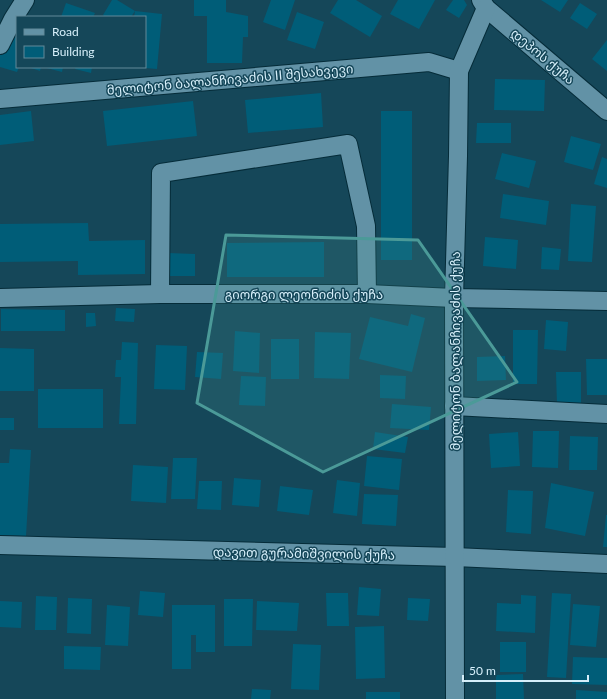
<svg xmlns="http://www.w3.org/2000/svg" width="607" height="699" viewBox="0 0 607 699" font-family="Lato,'Noto Sans Georgian',sans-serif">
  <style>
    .building { fill: #005d78 }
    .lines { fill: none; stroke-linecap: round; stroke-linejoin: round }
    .minor-casing { stroke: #052c39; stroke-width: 20 }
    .minor { stroke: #6292a6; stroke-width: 18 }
    .marked { fill: #4b9a98; fill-opacity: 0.2; stroke: #4b9a98; stroke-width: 3; stroke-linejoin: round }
    .labels { text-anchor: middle; stroke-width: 3; stroke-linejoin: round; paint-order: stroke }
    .street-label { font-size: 13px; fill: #d6effa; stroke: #154759 }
  </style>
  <rect width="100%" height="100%" fill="#154759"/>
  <g class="building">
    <polygon points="112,0 117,0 135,11 131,17 105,17 103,15"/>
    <polygon points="194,0 226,0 226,12 248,16 248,37 243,37 242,63 207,63 207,16 194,16"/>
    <polygon points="271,0 295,0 285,30 263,22"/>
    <polygon points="338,0 356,0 382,16 370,37 330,13"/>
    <polygon points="398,0 435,0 419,29 390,14"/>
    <polygon points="453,0 464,0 467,5 459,18 446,10"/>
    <polygon points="541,0 568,0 560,12"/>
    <polygon points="66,3 95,13 93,17 61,17"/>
    <polygon points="580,3 597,14 587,29 570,18"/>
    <polygon points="135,11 162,14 157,69 145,68 145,17 134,17"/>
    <polygon points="297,12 324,22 315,49 287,40"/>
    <polygon points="11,35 17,37 17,67 19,67 17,72 0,67 0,55 4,43"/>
    <polygon points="607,40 607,71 592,59"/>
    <polygon points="28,67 41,67 40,71"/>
    <polygon points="43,67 63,67 62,72"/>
    <polygon points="76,67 92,67 91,73 75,69"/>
    <polygon points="495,79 545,80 544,111 494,110"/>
    <polygon points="321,93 323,127 248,133 245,100"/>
    <polygon points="193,101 197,136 107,146 103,111"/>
    <polygon points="31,111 34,141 0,145 0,115"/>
    <rect x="381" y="111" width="31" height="149"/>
    <polygon points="477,123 511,123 511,143 476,143"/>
    <polygon points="571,136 601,144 593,170 564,162"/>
    <polygon points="502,153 536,161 529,188 495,179"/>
    <polygon points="602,157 607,159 607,188 594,184"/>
    <polygon points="503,194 549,201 546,225 500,218"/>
    <polygon points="571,204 596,206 592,262 568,261"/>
    <polygon points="88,223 89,241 145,240 145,274 78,275 78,261 0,262 0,224"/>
    <polygon points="485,237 518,240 516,269 483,266"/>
    <polygon points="324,242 324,277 227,277 227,243"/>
    <polygon points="542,247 561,249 559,270 541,269"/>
    <polygon points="168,253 195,254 195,276 168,276"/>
    <polygon points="116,308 135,309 134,322 115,321"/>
    <polygon points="1,309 65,310 65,331 1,331"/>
    <polygon points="86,313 95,313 96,326 86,327"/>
    <polygon points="411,314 425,318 412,372 359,359 370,317 408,326"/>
    <polygon points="546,320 568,322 566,351 544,349"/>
    <polygon points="513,330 538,330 537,384 513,384"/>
    <polygon points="235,331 260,333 259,373 233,371"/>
    <polygon points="315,332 351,333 349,379 314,378"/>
    <rect x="271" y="339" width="28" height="40"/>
    <polygon points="122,342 138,343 136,424 119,424 121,377 115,377 116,360 121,360"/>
    <polygon points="156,345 187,346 185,390 154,389"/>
    <polygon points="0,348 34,349 34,391 0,391"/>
    <polygon points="197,352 223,353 221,379 195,377"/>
    <polygon points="505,356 506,380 477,381 477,357"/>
    <polygon points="586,359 607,359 607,395 587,395"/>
    <polygon points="556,372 581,372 581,404 557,405"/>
    <polygon points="380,375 406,376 405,399 380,398"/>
    <polygon points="241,376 266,377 265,406 239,405"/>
    <rect x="38" y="389" width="65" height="39"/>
    <polygon points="392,404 431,407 429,430 390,428"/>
    <rect x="0" y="418" width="14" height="12"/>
    <polygon points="533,431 559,431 558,468 532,467"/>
    <polygon points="375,432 408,437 405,453 373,449"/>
    <polygon points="518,432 520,466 491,468 489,434"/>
    <polygon points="570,436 598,437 597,470 569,470"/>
    <polygon points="10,449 31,450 26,536 0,535 0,463 9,463"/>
    <polygon points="367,456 402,459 399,490 364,486"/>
    <polygon points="173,458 197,458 195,499 171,499"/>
    <polygon points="133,465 168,467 166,503 131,501"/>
    <polygon points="234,478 261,480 259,507 232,505"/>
    <polygon points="337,480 360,483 357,516 333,513"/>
    <polygon points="199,481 222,481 221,510 197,509"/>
    <polygon points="551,483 594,492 585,536 545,528"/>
    <polygon points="280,486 313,490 309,515 277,511"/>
    <polygon points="508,490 533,491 531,534 506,532"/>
    <polygon points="364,494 398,495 396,526 362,524"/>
    <polygon points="606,515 607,515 607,547 603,547"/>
    <polygon points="359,587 381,589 379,616 357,615"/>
    <polygon points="140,591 165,593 163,617 138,615"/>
    <polygon points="326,593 348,593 349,626 327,626"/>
    <polygon points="552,593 571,594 566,678 547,677"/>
    <polygon points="521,595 536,596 535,633 496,631 497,603 521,604"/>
    <polygon points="36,596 57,597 56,630 35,630"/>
    <polygon points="68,598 92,599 91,634 67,633"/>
    <polygon points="408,598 430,599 428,621 407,620"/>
    <polygon points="224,599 253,599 252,646 224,646"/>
    <polygon points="0,601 22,602 21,628 0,627"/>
    <polygon points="257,601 299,603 297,631 256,630"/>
    <polygon points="573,604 600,606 596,647 570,645"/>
    <polygon points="107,605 130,607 128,646 105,645"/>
    <polygon points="172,605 215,605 215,652 196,652 196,635 191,635 191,669 172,669"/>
    <polygon points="384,626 385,678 356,679 355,627"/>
    <rect x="500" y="642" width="26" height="30"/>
    <polygon points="293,644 321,645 319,690 291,689"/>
    <polygon points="64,646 101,647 100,670 64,669"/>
    <polygon points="573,657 607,658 607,685 572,684"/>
    <polygon points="523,674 524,699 496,699 496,675"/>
    <polygon points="252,689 271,690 270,699 251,699"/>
    <polygon points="576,690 607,692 607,699 576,699"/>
    <rect x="366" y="692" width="34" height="7"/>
  </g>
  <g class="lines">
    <defs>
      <g id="minor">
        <polyline points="481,0 486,8 607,111"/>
        <polyline points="0,45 13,19 25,0"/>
        <polyline points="0,99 429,62 459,71"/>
        <polyline points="160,294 161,173 348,144 366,226 367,294"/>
        <polyline points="0,298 160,294 367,294 454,298 607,301"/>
        <polyline points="454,406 607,414"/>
        <polyline points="0,545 455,557 607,564"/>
        <polyline points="455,699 454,298 458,156 459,71 486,8"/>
      </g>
    </defs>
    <use href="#minor" class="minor-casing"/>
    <use href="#minor" class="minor"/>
  </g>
  <path class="marked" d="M226 235 418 240 517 382 323 472 197 403Z"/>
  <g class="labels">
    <g class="street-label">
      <text transform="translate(543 56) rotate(40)" y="5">დეპოს ქუჩა</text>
      <text transform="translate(230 79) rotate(-5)" y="5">მელიტონ ბალანჩივაძის II შესახვევი</text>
      <text x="304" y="299">გიორგი ლეონიძის ქუჩა</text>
      <text transform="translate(455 351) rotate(-90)" y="5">მელიტონ ბალანჩივაძის ქუჩა</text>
      <text transform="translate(304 553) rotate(1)" y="5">დავით გურამიშვილის ქუჩა</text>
    </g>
  </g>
  <rect x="16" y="16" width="130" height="52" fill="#154759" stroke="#628a99"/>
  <rect x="24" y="29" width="20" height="6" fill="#6292a6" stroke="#628a99"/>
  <text x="52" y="36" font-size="12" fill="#d6effa">Road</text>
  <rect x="24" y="46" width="20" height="12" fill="#005d78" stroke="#628a99"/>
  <text x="52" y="56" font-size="12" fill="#d6effa">Building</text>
  <path d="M463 675v6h125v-6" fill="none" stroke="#d6effa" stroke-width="2"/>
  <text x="469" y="675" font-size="12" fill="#d6effa" stroke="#154759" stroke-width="3" paint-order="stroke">50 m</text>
</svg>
